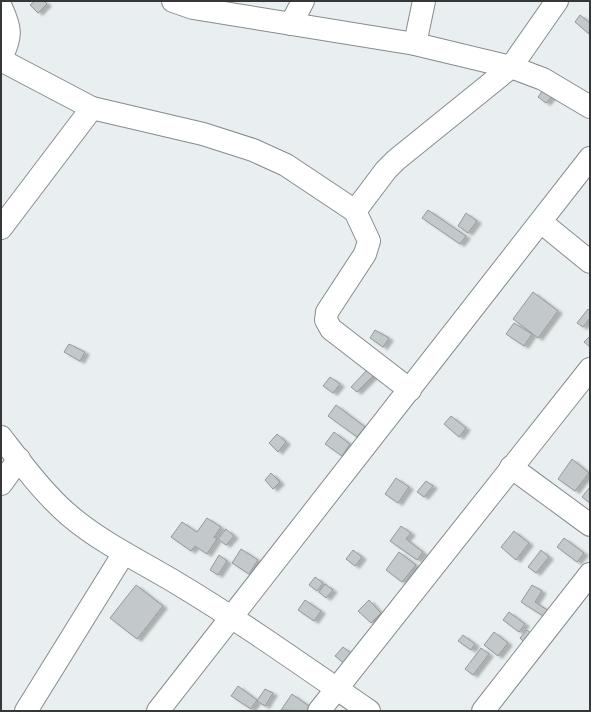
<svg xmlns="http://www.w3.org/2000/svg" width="591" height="712" viewBox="0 0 591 712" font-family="'Open Sans',sans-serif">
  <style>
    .building { fill: #c3c8cb; stroke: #95989b; filter: url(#shadow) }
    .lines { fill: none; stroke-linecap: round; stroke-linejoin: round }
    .minor-casing { stroke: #868b8c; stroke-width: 24 }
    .minor { stroke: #fff; stroke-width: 22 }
  </style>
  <defs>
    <filter id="shadow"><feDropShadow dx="4.5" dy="2.5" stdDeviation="1" flood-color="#0004"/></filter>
  </defs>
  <rect width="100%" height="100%" fill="#e9eff0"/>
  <g class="building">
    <polygon points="35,1 44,1 47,4 38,13 30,5"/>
    <polygon points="580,15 590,23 589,34 575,22"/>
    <polygon points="543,90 552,96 546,103 538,97"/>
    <polygon points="428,210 466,236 460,244 422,218"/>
    <polygon points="466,213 477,221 468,233 458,226"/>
    <polygon points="533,292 558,311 538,338 513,319"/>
    <polygon points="588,309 590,311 590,318 583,327 577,323"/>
    <polygon points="514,323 532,334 524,346 506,334"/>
    <polygon points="375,330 389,338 383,347 370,338"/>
    <polygon points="590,336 590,347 584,342"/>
    <polygon points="69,344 85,352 80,361 64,352"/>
    <polygon points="367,370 373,376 357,392 351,387"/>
    <polygon points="330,377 340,384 333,393 323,386"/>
    <polygon points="336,405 365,427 357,437 328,416"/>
    <polygon points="451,416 466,428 459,437 444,424"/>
    <polygon points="334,432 350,444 342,456 325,444"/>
    <polygon points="277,434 286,442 278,452 269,443"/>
    <polygon points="572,459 589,473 575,491 558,479"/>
    <polygon points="271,473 280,482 273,489 265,480"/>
    <polygon points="396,478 409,487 398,503 385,494"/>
    <polygon points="426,481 433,486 424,497 417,492"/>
    <polygon points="590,487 590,503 582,497"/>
    <polygon points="207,518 221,527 214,537 217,539 207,554 195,546 191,551 171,537 182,522 197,532"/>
    <polygon points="401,526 411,533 406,539 423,552 417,560 390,541"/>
    <polygon points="226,529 234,536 226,545 218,539"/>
    <polygon points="514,531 529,543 516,560 501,547"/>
    <polygon points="564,538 584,553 577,562 557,547"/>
    <polygon points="241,549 258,560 249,574 232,563"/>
    <polygon points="353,550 362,557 355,566 346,559"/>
    <polygon points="541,550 549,557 536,573 528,567"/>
    <polygon points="399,552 416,565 402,582 386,570"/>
    <polygon points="219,555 227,561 218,575 210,570"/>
    <polygon points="315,577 323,583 317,591 309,585"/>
    <polygon points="325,584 333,590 326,598 319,592"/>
    <polygon points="136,585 163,606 137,639 110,618"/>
    <polygon points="532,585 542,591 535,602 552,613 548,619 521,602"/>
    <polygon points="305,600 321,611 314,621 298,610"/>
    <polygon points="369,600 381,613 371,623 358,611"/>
    <polygon points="509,612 525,624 519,632 503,620"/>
    <polygon points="527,630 534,636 527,645 520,638"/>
    <polygon points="494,632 508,643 498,656 484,645"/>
    <polygon points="463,635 475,644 471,650 458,641"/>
    <polygon points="343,647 360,660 352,670 335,656"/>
    <polygon points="481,648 489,654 473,675 465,669"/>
    <polygon points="238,686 257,700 251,709 231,696"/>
    <polygon points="265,689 273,693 265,706 257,701"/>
    <polygon points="292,694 316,711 281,710"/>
  </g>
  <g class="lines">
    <defs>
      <g id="minor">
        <polyline points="173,1 193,8 415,44 511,67 543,79 590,107"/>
        <path d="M1 7C11 29 12 36 1 58"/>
        <polyline points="291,24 303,1"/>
        <polyline points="415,44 424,1"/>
        <polyline points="1,60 92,108 203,134 253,150 286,165 355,211 369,241 365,254 327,312 326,320 331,329 410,390"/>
        <polyline points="355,211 386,170 396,160 511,67 557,1"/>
        <polyline points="541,222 590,262"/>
        <polyline points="1,228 92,108"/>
        <path d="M1 437C22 464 44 494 70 516 102 543 140 561 175 582 242 622 305 667 369 711"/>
        <polyline points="511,467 590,525"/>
        <polyline points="1,484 19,459"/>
        <polyline points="26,711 124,553"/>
        <polyline points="158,711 590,158"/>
        <polyline points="319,711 590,369"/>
        <polyline points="483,711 590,574"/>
      </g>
    </defs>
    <use href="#minor" class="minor-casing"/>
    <use href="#minor" class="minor"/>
  </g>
  <rect width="591" height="712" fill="none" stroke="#353738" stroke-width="4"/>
</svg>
